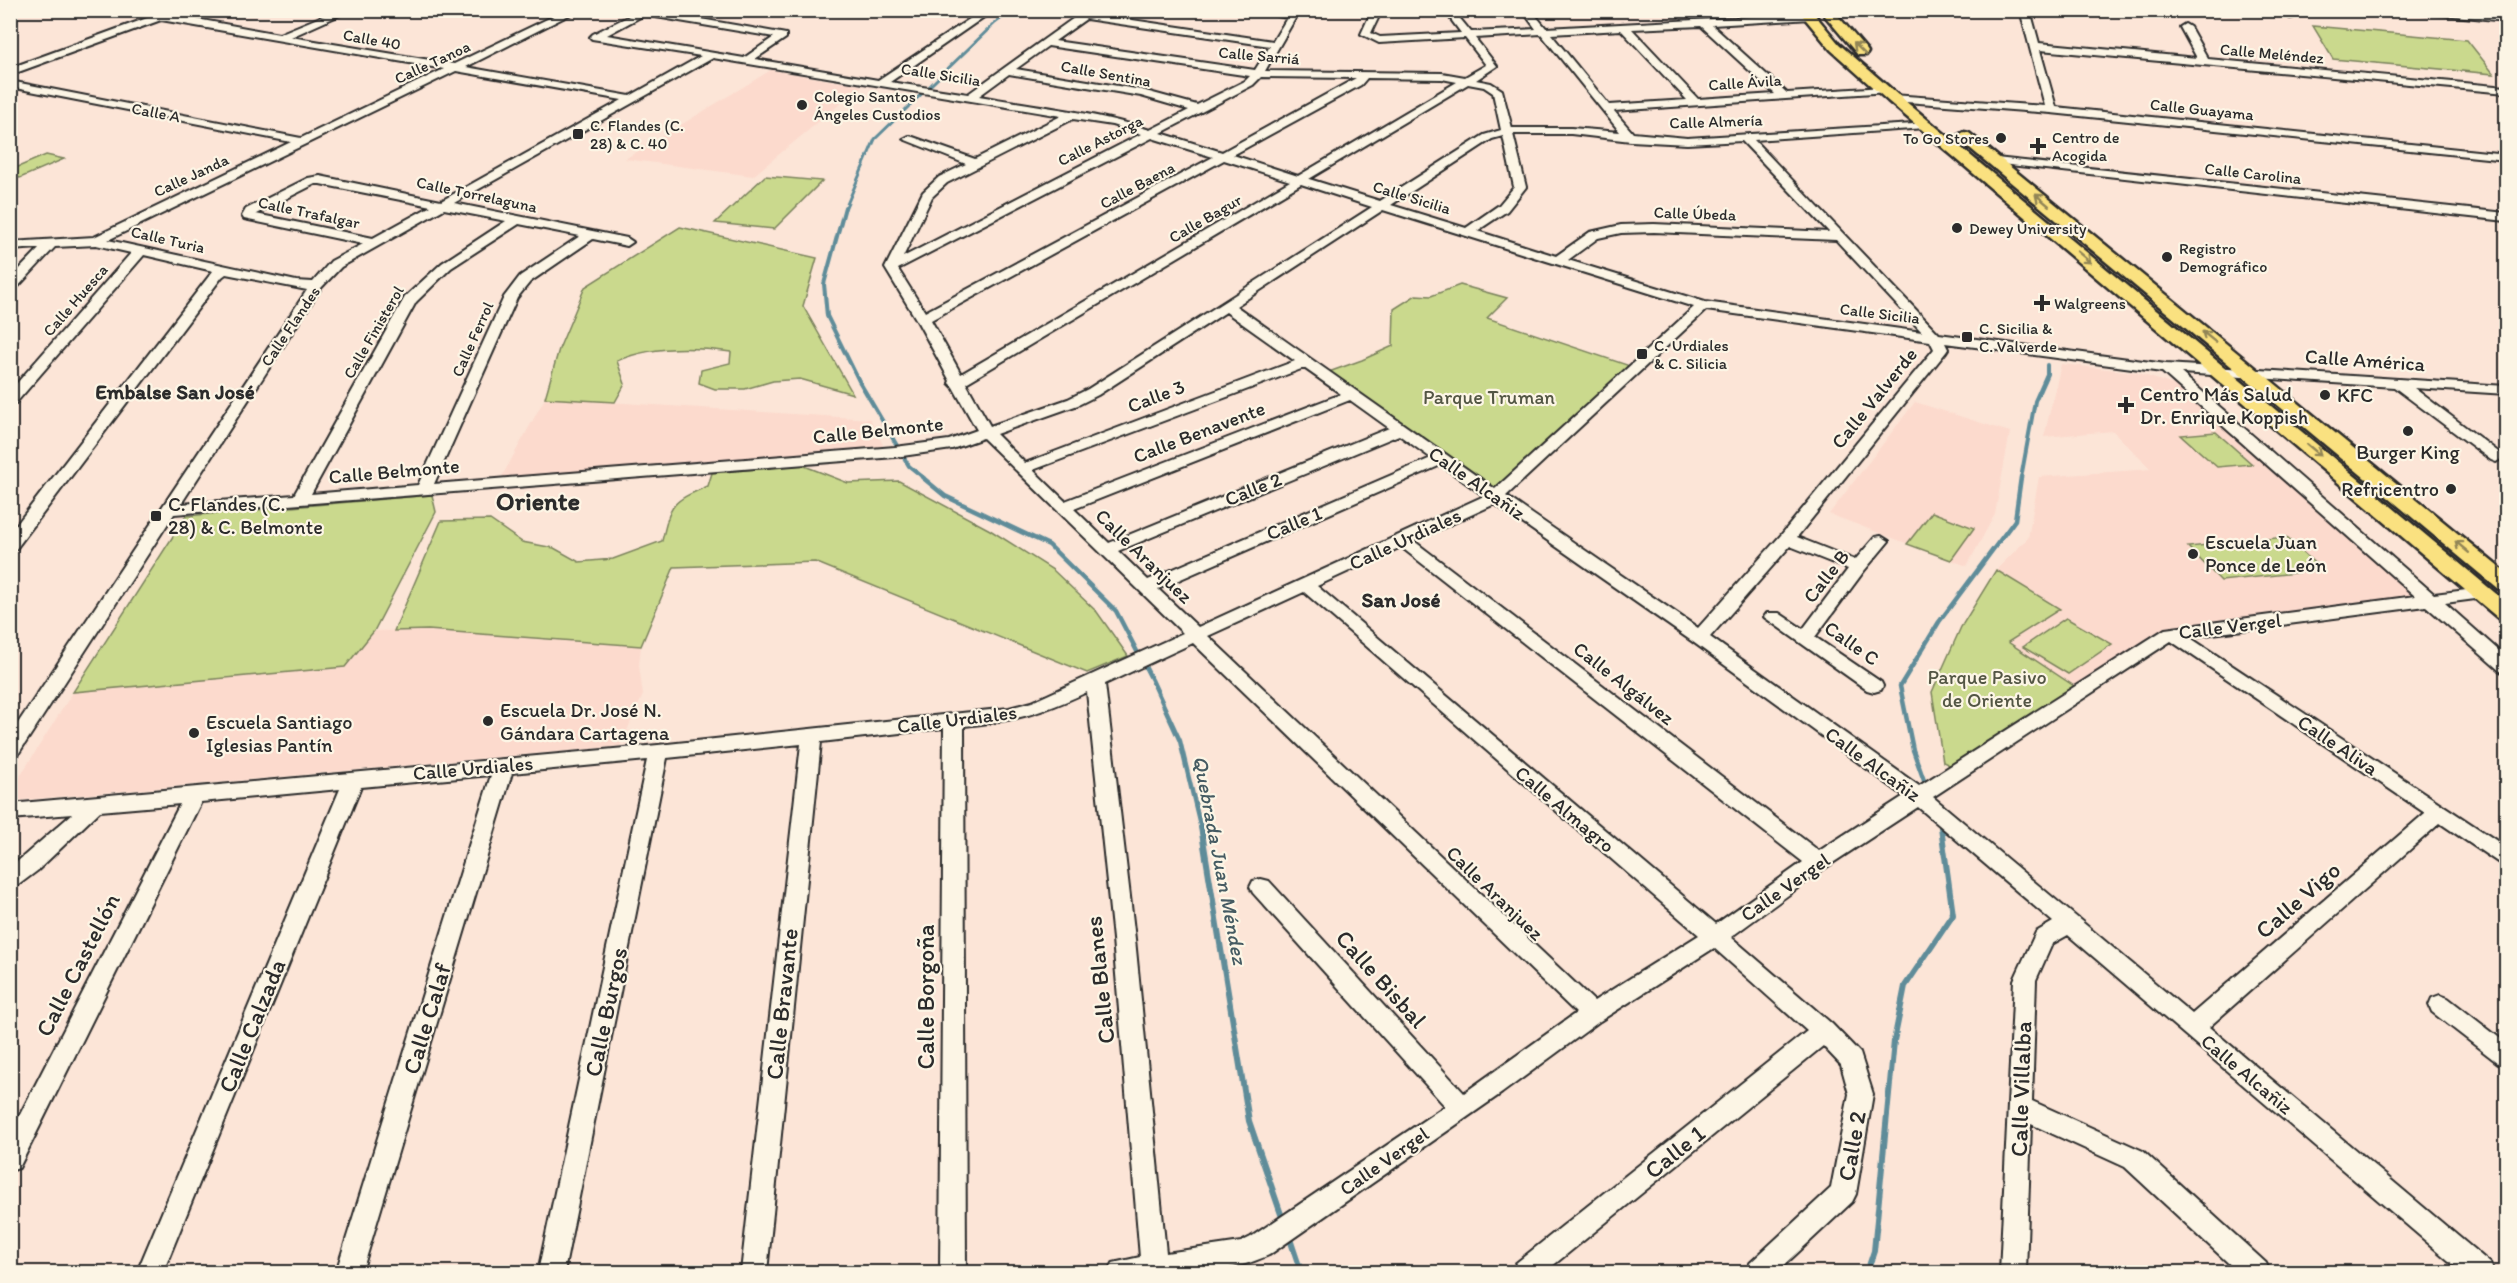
<svg xmlns="http://www.w3.org/2000/svg" width="2517" height="1283" viewBox="0 0 2517 1283" font-family="Itim,sans-serif">
  <style>
    .built { fill: #fcdacd }
    .green { fill: #cad98d; stroke: #7a825c; stroke-width: 1.5 }
    .lines { fill: none; stroke-linecap: round; stroke-linejoin: round }
    .stream-far3 { stroke: #5f8c99; stroke-width: 3 }
    .stream-far2 { stroke: #5f8c99; stroke-width: 4 }
    .stream-far1 { stroke: #5f8c99; stroke-width: 4.5 }
    .stream { stroke: #5f8c99; stroke-width: 6 }
    .minor-casing { stroke: #2b2b2b; stroke-width: 4 }
    .major-casing { stroke: #2b2b2b; stroke-width: 5 }
    .minor { fill: #fcf5e5; fill-rule: evenodd }
    .major { fill: #fae180; fill-rule: evenodd }
    .oneway { stroke: #928656 }
    .poi-dot { fill: #2b2b2b; stroke: #fcf5e5; stroke-width: 2 }
    .labels { text-anchor: middle; stroke-width: 4.5; stroke-linejoin: round; paint-order: stroke }
    .far-street-label { font-size: 16px; fill: #2b2b2b; stroke: #fcf5e5 }
    .far-poi-label { font-size: 16px; fill: #2b2b2b; stroke: #fcf5e5; text-anchor: start }
    .street-label { font-size: 20px; fill: #2b2b2b; stroke: #fcf5e5 }
    .poi-label { font-size: 20px; fill: #2b2b2b; stroke: #fcf5e5; text-anchor: start }
    .park-label { font-size: 20px; fill: #535644; stroke: #fcf5e5 }
    .neighbourhood-label { font-size: 21px; font-weight: bold; fill: #2b2b2b; stroke: #fcf5e5 }
    .water-label { font-size: 21px; font-style: italic; fill: #455b62; stroke: #fcf5e5 }
    .near-street-label { font-size: 24px; fill: #2b2b2b; stroke: #fcf5e5 }
    .district-label { font-size: 26px; font-weight: bold; fill: #2b2b2b; stroke: #fcf5e5 }
  </style>
  <rect width="100%" height="100%" fill="#fce5d7"/>
  <filter id="ink" filterUnits="userSpaceOnUse"><feTurbulence type="fractalNoise" baseFrequency=".0167" numOctaves="2"/><feDisplacementMap in="SourceGraphic" scale="12" xChannelSelector="R" yChannelSelector="G"/><feConvolveMatrix kernelMatrix="1 2 1 2 8 2 1 2 1" color-interpolation-filters="sRGB"/></filter>
  <g filter="url(#ink)">
    <g class="built">
      <polygon points="771,70 862,86 753,176 625,159"/>
      <polygon points="2061,364 2135,372 2180,387 2422,597 2164,629 2077,688 2008,642 1996,570 2028,538 2039,477 2151,469 2113,431 2044,437"/>
      <polygon points="545,398 870,419 884,447 500,480"/>
      <polygon points="1915,402 2010,432 1995,514 1967,566 1829,514"/>
      <polygon points="428,630 641,646 639,665 643,695 620,746 11,801 10,792 73,692 345,667 374,631"/>
    </g>
    <g class="green">
      <polygon points="2313,26 2467,40 2494,74 2333,59"/>
      <polygon points="46,155 64,159 20,178 11,176 11,170"/>
      <polygon points="765,176 822,181 774,229 715,223"/>
      <path d="M680 227 817 258 803 306 853 394 800 379 773 381 745 389H715L699 383 701 370 730 363 731 352C695 347 650 346 617 361L625 384 615 402 545 398 559 349 585 287Z"/>
      <polygon points="1460,285 1507,298 1487,318 1627,365 1630,370 1501,487 1488,487 1326,373 1362,360 1393,346 1394,309 1416,295 1431,296"/>
      <polygon points="2216,432 2252,464 2217,467 2181,435"/>
      <path d="M802 465 848 483 899 481 990 530 1053 570 1097 612 1128 656 1087 673 815 562 674 567 641 646 428 630 394 631 441 521 490 520 522 542 554 548 579 562 613 559 662 541C671 503 671 502 708 486L712 473Z"/>
      <polygon points="432,495 436,512 374,631 345,667 73,692 186,516"/>
      <polygon points="1932,512 1974,528 1951,560 1907,544"/>
      <polygon points="2286,537 2322,570 2221,581 2188,547"/>
      <polygon points="1996,570 2060,609 2008,642 2077,688 1956,768 1943,762 1932,692 1961,627"/>
      <polygon points="2066,618 2112,644 2068,674 2023,647"/>
    </g>
    <g class="lines">
      <polyline class="stream-far3" points="845,209 875,139 995,23 1012,10"/>
      <g class="stream-far2">
        <polyline points="845,207 824,284 827,316 859,381 909,466 924,478"/>
        <polyline points="2021,478 2035,401 2047,374 2047,365"/>
      </g>
      <g class="stream-far1">
        <polyline points="922,477 945,496 1049,545 1116,611 1152,680 1180,741 1201,829"/>
        <polyline points="1926,786 1913,750 1900,686 1939,622 2015,520 2021,477"/>
        <polyline points="1939,822 1942,829"/>
      </g>
      <g class="stream">
        <polyline points="1201,827 1249,1121 1283,1220"/>
        <polyline points="1289,1236 1301,1272"/>
        <polyline points="1867,1272 1874,1251 1894,1041 1905,986 1953,915 1941,827"/>
      </g>
      <defs>
        <g id="minor">
          <path d="M131 10H147L279 34 337 10H351L291 37 454 64 566 10H579L466 67 630 96 701 56 592 39 590 37 593 34 633 14 624 10H649L786 34V38L755 59 878 80 983 10H994L890 82 968 94 1085 10H1096L1092 14 1273 41 1287 18 1252 10 1290 13 1291 10H1300L1265 71 1442 73 1465 77 1486 65 1465 38 1379 43 1361 34 1372 10H1382L1371 33 1380 37 1461 33 1444 10H1453L1471 32 1536 29 1522 10H1531L1546 28 1808 14 1813 17 1811 19 1712 25 1787 93 1884 87 1888 88V92L1614 111 1633 133 1687 138 1930 123 1932 125 1926 128 1754 140 1939 334 2166 364 2506 386V394L2414 388 2501 454 2504 457 2496 462 2491 460 2394 387 2181 373 2434 594 2483 588 2489 589 2492 593 2489 597 2483 598 2445 603 2506 657V673L2500 671 2426 606 2189 637 2506 847V865L2499 863 2440 823 2209 1027 2490 1263 2494 1272H2462L2068 935 2052 944 2036 980 2032 1101 2143 1151 2266 1263 2270 1272H2238L2125 1167 2031 1124 2026 1272H2000L2014 980 2036 932 2053 922 1918 807 1825 868 1731 937 1832 1024 1860 1053 1873 1094 1856 1194 1852 1202 1777 1272H1746L1750 1263 1831 1188 1849 1094 1841 1065 1823 1046 1545 1272H1512L1516 1263 1807 1031 1714 948 1600 1021 1502 1093 1269 1255C1219 1279 1163 1272 1109 1272L1113 1263 1140 1257 1113 939 1087 692C1040 714 1015 721 964 726L966 1272H940L944 728 821 742 767 1272H741L801 744 667 758 564 1272H538L647 760 512 773 362 1272H336L491 775 361 787 163 1272H137L340 789 201 802 19 1168 10 1171V1134L180 804 100 811 37 871 17 886 10 888V868L72 814 10 819V804L658 745 1009 708 1032 702 1183 633 983 438 952 449 895 457 174 514 17 756 10 758V735L307 290 226 274 222 277 16 549 10 550V533L213 271 144 255 15 404 10 405V391L131 253 96 245 55 247 15 290 10 291V279L40 248 10 250V242L94 237 291 142 10 87V81L301 138 444 69 161 20 10 75V68L150 17ZM644 15 774 37 744 58 607 35ZM1086 19 1270 46 1255 70 1055 41ZM1701 26 1775 94 1698 99 1632 29ZM1621 30 1687 100 1609 105 1551 34ZM1541 34 1620 132 1571 128H1512L1502 90 1491 83 1476 80 1497 66 1475 38ZM1048 46 1250 76 1245 81 1197 105 1142 90 1016 69ZM713 58 1061 116 975 159 913 137 909 136 903 139 966 164 939 177 923 192 885 268 916 319 950 381 949 383 953 387 977 430 949 440 895 447 434 484 517 298 530 282 593 239 627 246 633 242 627 238 454 203ZM456 71 622 100 441 201 320 176 308 178 246 209 242 216 244 219 363 244 331 261 313 282 296 281 108 240ZM1009 74 1141 96 1189 110 1150 130C1094 112 1037 106 979 96ZM1261 77 1356 78 1222 152 1161 133 1253 85ZM1367 78 1442 79 1457 82 1298 176 1233 155 1361 85ZM1468 84 1484 87 1493 93 1501 130 1484 135 1380 201 1309 179ZM1073 119 1112 125 1141 134 903 257 932 197 947 183ZM1513 134H1571L1631 141 1687 144 1742 141 1829 232 1654 224 1621 225 1590 232 1556 256 1477 231 1507 211 1526 187ZM1503 136 1514 187 1499 205 1466 228 1391 205 1492 139ZM1152 138 1213 157 925 312 898 269ZM1224 160 1290 181 961 374 931 320ZM315 184H320L431 206 373 238 256 214ZM1301 184 1372 207 1088 389 1068 399 990 426 966 383ZM444 209 506 221 442 263 405 297 294 495 181 504 321 288 341 267ZM1383 210 1694 307 1495 489 1236 306ZM519 224 580 236 520 276 504 297 418 485 311 494 416 302 451 268ZM1654 232 1836 240 1922 332 1705 302 1568 260 1598 238 1621 233ZM1706 310 1930 341 1934 349 1781 535 1698 628 1506 496ZM1226 312 1295 361 1025 463 996 434 1078 405 1098 395ZM1945 343 2162 372 2415 596 2165 629 1919 786 1710 637 1790 546 1848 569 1803 629 1779 613H1767L1764 617 1867 690 1874 692 1881 690 1883 686 1881 682 1815 637 1864 571 1889 541 1881 536 1875 537 1855 560 1797 537 1946 352 1948 349ZM1304 368 1341 394 1065 501 1033 470ZM1350 400 1389 428 1109 543 1074 509ZM1399 435 1431 458 1148 580 1118 551ZM1441 465 1484 496 1198 627 1158 589ZM1495 504 1693 642 1904 796 1819 851 1414 541ZM1401 547 1803 862 1716 924 1317 586ZM1304 592 1699 935 1594 1001 1208 636ZM2171 641 2425 813 2192 1014 1933 797ZM1193 643 1576 1013 1464 1093 1269 881 1261 879 1253 881 1250 887 1253 893 1445 1106 1251 1237 1241 1242 1166 1253 1135 939 1105 684Z"/>
          <polygon points="2020,10 2030,10 2039,43 2197,58 2180,27 2185,24 2190,27 2208,59 2506,87 2506,93 2040,50 2056,107 2506,154 2506,160 2051,113 1893,101 1888,98 1893,95 2045,106"/>
          <polygon points="2285,10 2294,10 2298,16 2290,18"/>
          <polygon points="2418,10 2457,10 2506,15 2506,21 2422,13"/>
          <polygon points="1996,158 2506,213 2506,221 1992,163 1992,159"/>
          <polygon points="2440,995 2448,998 2506,1043 2506,1066 2498,1063 2432,1012 2429,1005 2432,998"/>
        </g>
        <g id="major">
          <polygon points="1798,10 1811,10 1839,44 1898,95 2506,602 2506,620 2498,618 1888,101 1831,50"/>
          <polygon points="1820,10 1833,10 1866,49 1868,52 1866,55 1858,55"/>
          <polygon points="1964,132 1969,133 2506,573 2506,591 2498,589 1959,139 1957,136"/>
        </g>
      </defs>
      <use href="#minor" class="minor-casing"/>
      <use href="#major" class="major-casing"/>
      <use href="#minor" class="minor"/>
      <use href="#major" class="major"/>
    </g>
    <defs><path id="oneway-shaft" d="M-6 0H5M1.5-3L5.5 0L1.5 3" fill="none" stroke-width="1.6" stroke-linecap="round" stroke-linejoin="round" transform="scale(1.5)"/></defs>
    <g class="oneway">
      <use href="#oneway-shaft" transform="translate(1860 49) rotate(-136)"/>
      <use href="#oneway-shaft" transform="translate(2042 200) rotate(-140)"/>
      <use href="#oneway-shaft" transform="translate(2084 257) rotate(40)"/>
      <use href="#oneway-shaft" transform="translate(2209 337) rotate(-141)"/>
      <use href="#oneway-shaft" transform="translate(2314 450) rotate(40)"/>
      <use href="#oneway-shaft" transform="translate(2462 547) rotate(-140)"/>
    </g>
  </g>
  <g class="poi-dot">
    <circle cx="802" cy="105" r="6"/>
    <rect x="572" y="128" width="12" height="12" rx="3"/>
    <circle cx="2001" cy="138" r="6"/>
    <path d="M2035 137h6v6h6v6h-6v6h-6v-6h-6v-6h6z"/>
    <circle cx="1957" cy="228" r="6"/>
    <circle cx="2167" cy="257" r="6"/>
    <path d="M2039 294h6v6h6v6h-6v6h-6v-6h-6v-6h6z"/>
    <rect x="1961" y="331" width="12" height="12" rx="3"/>
    <rect x="1636" y="348" width="12" height="12" rx="3"/>
    <circle cx="2325" cy="395" r="6"/>
    <path d="M2123 396h6v6h6v6h-6v6h-6v-6h-6v-6h6z"/>
    <circle cx="2408" cy="431" r="6"/>
    <circle cx="2451" cy="489" r="6"/>
    <rect x="150" y="510" width="12" height="12" rx="3"/>
    <circle cx="2193" cy="554" r="6"/>
    <circle cx="488" cy="721" r="6"/>
    <circle cx="194" cy="733" r="6"/>
  </g>
  <g class="labels">
    <g class="far-street-label">
      <text transform="translate(372 39) rotate(10)" y="6">Calle 40</text>
      <text transform="translate(2272 53) rotate(5)" y="6">Calle Meléndez</text>
      <text transform="translate(1259 55) rotate(5)" y="6">Calle Sarriá</text>
      <text transform="translate(432 62) rotate(-25)" y="6">Calle Tanoa</text>
      <text transform="translate(1106 73) rotate(10)" y="6">Calle Sentina</text>
      <text transform="translate(941 74) rotate(9)" y="6">Calle Sicilia</text>
      <text transform="translate(1745 82) rotate(-4)" y="6">Calle Ávila</text>
      <text transform="translate(2202 109) rotate(6)" y="6">Calle Guayama</text>
      <text transform="translate(156 112) rotate(11)" y="6">Calle A</text>
      <text transform="translate(1716 121) rotate(-2)" y="6">Calle Almería</text>
      <text transform="translate(1100 140) rotate(-27)" y="6">Calle Astorga</text>
      <text transform="translate(2253 173) rotate(6)" y="6">Calle Carolina</text>
      <text transform="translate(191 175) rotate(-25)" y="6">Calle Janda</text>
      <text transform="translate(1137 185) rotate(-28)" y="6">Calle Baena</text>
      <text transform="translate(477 194) rotate(12)" y="6">Calle Torrelaguna</text>
      <text transform="translate(1412 197) rotate(17)" y="6">Calle Sicilia</text>
      <text transform="translate(309 212) rotate(12)" y="6">Calle Trafalgar</text>
      <text transform="translate(1695 213) rotate(2)" y="6">Calle Úbeda</text>
      <text transform="translate(1205 218) rotate(-30)" y="6">Calle Bagur</text>
      <text transform="translate(168 239) rotate(13)" y="6">Calle Turia</text>
      <text transform="translate(75 300) rotate(-49)" y="6">Calle Huesca</text>
      <text transform="translate(1880 313) rotate(7)" y="6">Calle Sicilia</text>
      <text transform="translate(290 326) rotate(-56)" y="6">Calle Flandes</text>
      <text transform="translate(373 332) rotate(-60)" y="6">Calle Finisterol</text>
      <text transform="translate(472 339) rotate(-66)" y="6">Calle Ferrol</text>
    </g>
    <g class="far-poi-label">
      <text x="814" y="102">Colegio Santos<tspan x="814" dy="18">Ángeles Custodios</tspan></text>
      <text x="590" y="131">C. Flandes (C.<tspan x="590" dy="18">28) &amp; C. 40</tspan></text>
      <text x="2052" y="143">Centro de<tspan x="2052" dy="18">Acogida</tspan></text>
      <text x="1989" y="144" text-anchor="end">To Go Stores</text>
      <text x="1969" y="234">Dewey University</text>
      <text x="2179" y="254">Registro<tspan x="2179" dy="18">Demográfico</tspan></text>
      <text x="2054" y="309">Walgreens</text>
      <text x="1979" y="334">C. Sicilia &amp;<tspan x="1979" dy="18">C. Valverde</tspan></text>
      <text x="1654" y="351">C. Urdiales<tspan x="1654" dy="18">&amp; C. Silicia</tspan></text>
    </g>
    <g class="street-label">
      <text transform="translate(2365 360) rotate(4)" y="7">Calle América</text>
      <text transform="translate(1156 396) rotate(-21)" y="7">Calle 3</text>
      <text transform="translate(1874 398) rotate(-51)" y="7">Calle Valverde</text>
      <text transform="translate(878 430) rotate(-6)" y="7">Calle Belmonte</text>
      <text transform="translate(1199 432) rotate(-21)" y="7">Calle Benavente</text>
      <text transform="translate(394 471) rotate(-5)" y="7">Calle Belmonte</text>
      <text transform="translate(1477 483) rotate(35)" y="7">Calle Alcañiz</text>
      <text transform="translate(1253 489) rotate(-22)" y="7">Calle 2</text>
      <text transform="translate(1294 523) rotate(-23)" y="7">Calle 1</text>
      <text transform="translate(1405 539) rotate(-25)" y="7">Calle Urdiales</text>
      <text transform="translate(1144 556) rotate(44)" y="7">Calle Aranjuez</text>
      <text transform="translate(1826 576) rotate(-52)" y="7">Calle B</text>
      <text transform="translate(2230 626) rotate(-7)" y="7">Calle Vergel</text>
      <text transform="translate(1852 643) rotate(35)" y="7">Calle C</text>
      <text transform="translate(1624 683) rotate(38)" y="7">Calle Algálvez</text>
      <text transform="translate(957 719) rotate(-7)" y="7">Calle Urdiales</text>
      <text transform="translate(2338 745) rotate(34)" y="7">Calle Aliva</text>
      <text transform="translate(1873 764) rotate(36)" y="7">Calle Alcañiz</text>
      <text transform="translate(473 768) rotate(-5)" y="7">Calle Urdiales</text>
      <text transform="translate(1565 809) rotate(40)" y="7">Calle Almagro</text>
      <text transform="translate(1785 887) rotate(-35)" y="7">Calle Vergel</text>
      <text transform="translate(1495 893) rotate(44)" y="7">Calle Aranjuez</text>
      <text transform="translate(2247 1074) rotate(40)" y="7">Calle Alcañiz</text>
      <text transform="translate(1384 1161) rotate(-35)" y="7">Calle Vergel</text>
    </g>
    <g class="poi-label">
      <text x="2140" y="401">Centro Más Salud<tspan x="2140" dy="23">Dr. Enrique Koppish</tspan></text>
      <text x="2337" y="402">KFC</text>
      <text x="2408" y="459" text-anchor="middle">Burger King</text>
      <text x="2439" y="496" text-anchor="end">Refricentro</text>
      <text x="168" y="511">C. Flandes (C.<tspan x="168" dy="23">28) &amp; C. Belmonte</tspan></text>
      <text x="2205" y="549">Escuela Juan<tspan x="2205" dy="23">Ponce de León</tspan></text>
      <text x="500" y="717">Escuela Dr. José N.<tspan x="500" dy="23">Gándara Cartagena</tspan></text>
      <text x="206" y="729">Escuela Santiago<tspan x="206" dy="23">Iglesias Pantín</tspan></text>
    </g>
    <g class="park-label">
      <text x="1489" y="404">Parque Truman</text>
      <text x="1987" y="684">Parque Pasivo<tspan x="1987" dy="23">de Oriente</tspan></text>
    </g>
    <g class="neighbourhood-label">
      <text x="175" y="399">Embalse San José</text>
      <text x="1401" y="607">San José</text>
    </g>
    <g class="water-label">
      <text transform="translate(1220 860) rotate(79)" y="7">Quebrada Juan Méndez</text>
    </g>
    <g class="near-street-label">
      <text transform="translate(2298 900) rotate(-41)" y="8">Calle Vigo</text>
      <text transform="translate(78 965) rotate(-63)" y="8">Calle Castellón</text>
      <text transform="translate(1381 979) rotate(48)" y="8">Calle Bisbal</text>
      <text transform="translate(1100 980) rotate(-96)" y="8">Calle Blanes</text>
      <text transform="translate(926 997) rotate(-90)" y="8">Calle Borgoña</text>
      <text transform="translate(782 1004) rotate(-84)" y="8">Calle Bravante</text>
      <text transform="translate(606 1012) rotate(-78)" y="8">Calle Burgos</text>
      <text transform="translate(427 1019) rotate(-73)" y="8">Calle Calaf</text>
      <text transform="translate(252 1026) rotate(-68)" y="8">Calle Calzada</text>
      <text transform="translate(2021 1089) rotate(-88)" y="8">Calle Villalba</text>
      <text transform="translate(1852 1146) rotate(-80)" y="8">Calle 2</text>
      <text transform="translate(1675 1152) rotate(-39)" y="8">Calle 1</text>
    </g>
    <g class="district-label">
      <text x="538" y="510">Oriente</text>
    </g>
  </g>
  <rect width="2517" height="1283" fill="none" stroke="#fcf5e5" stroke-width="36"/>
  <rect x="18" y="18" width="2481" height="1247" fill="none" stroke="#2b2b2b" stroke-width="2" filter="url(#ink)"/>
</svg>
